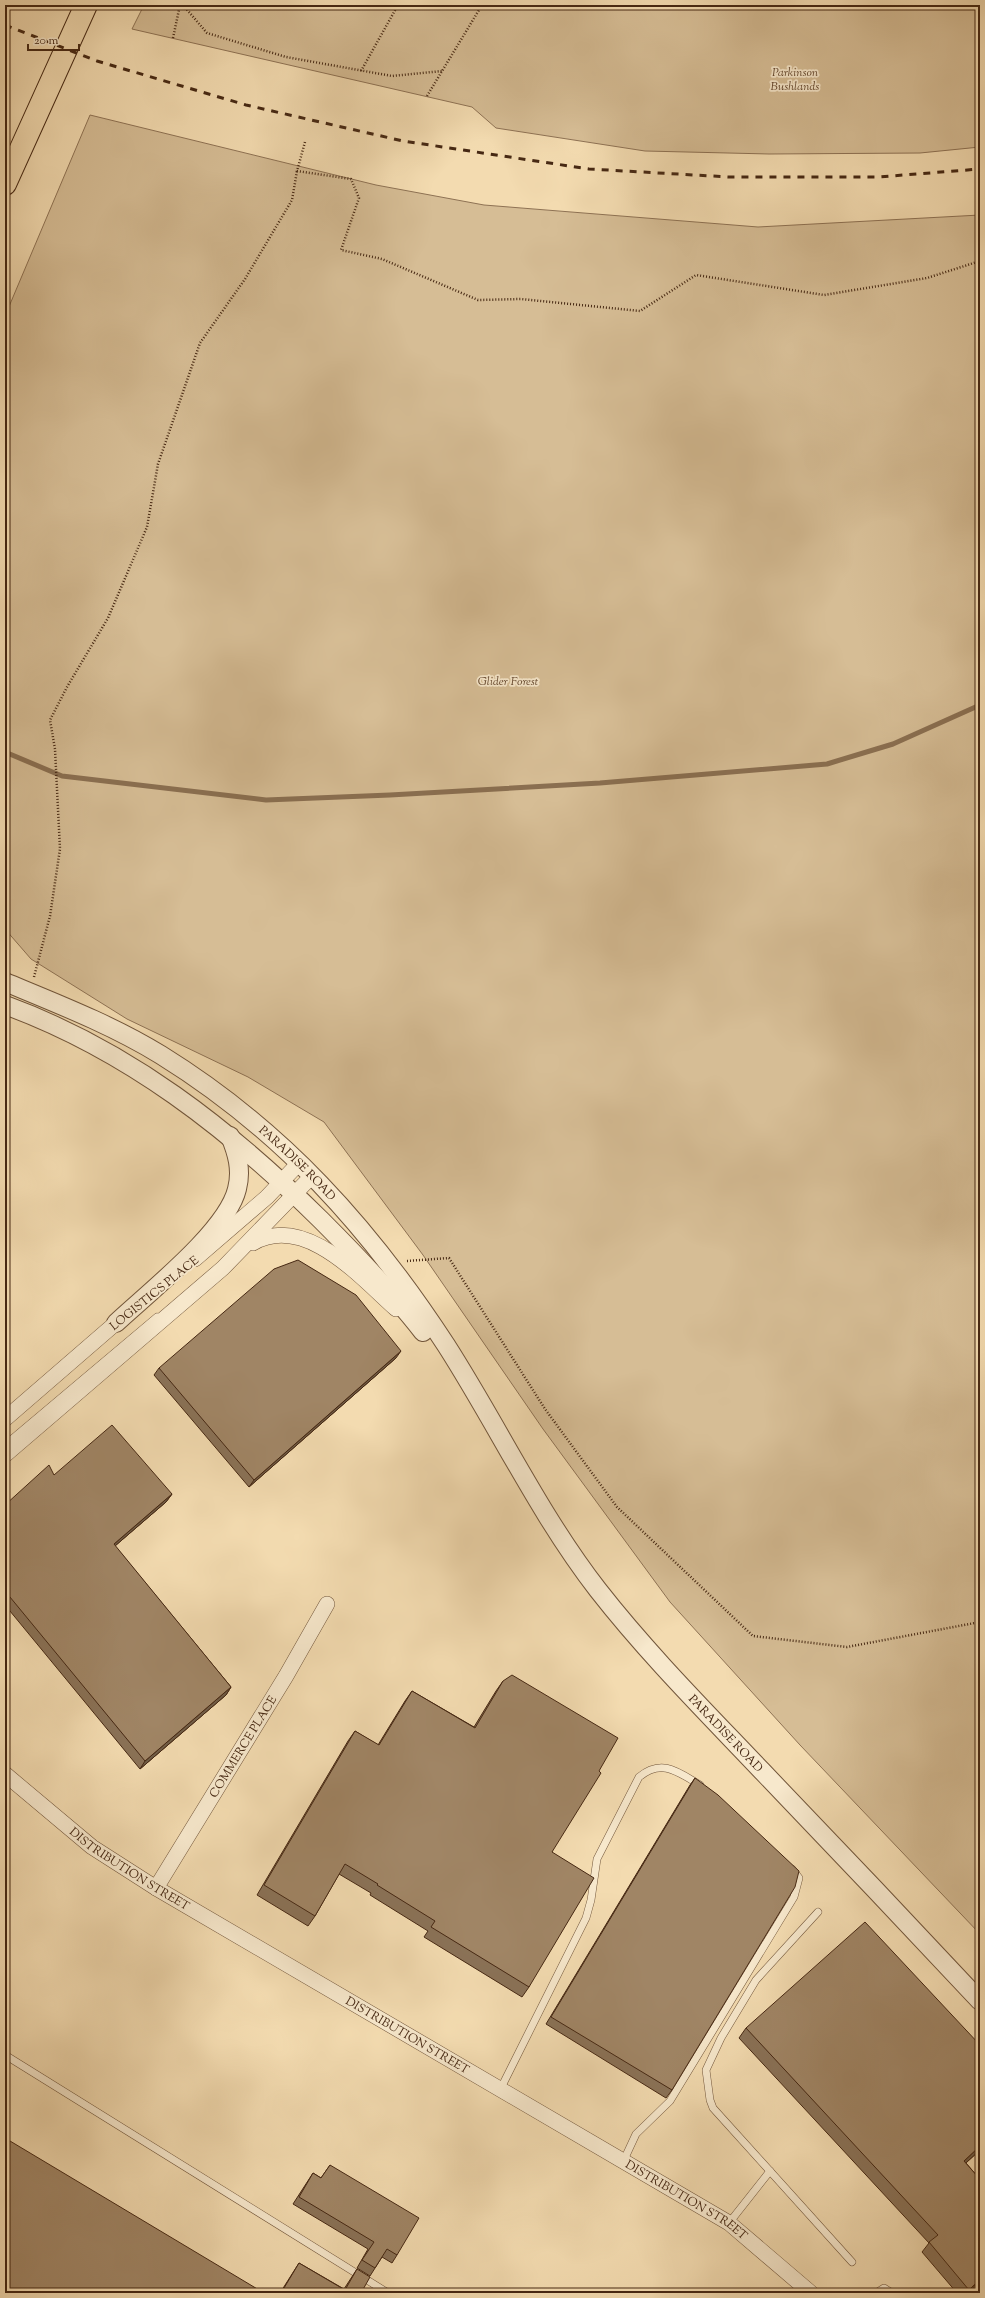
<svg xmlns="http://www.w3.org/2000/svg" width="985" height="2298" viewBox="0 0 985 2298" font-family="'Sorts Mill Goudy',serif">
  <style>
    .green { fill: #d6bd95; stroke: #8e7254 }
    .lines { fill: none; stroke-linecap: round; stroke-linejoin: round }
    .stream { stroke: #8a6f51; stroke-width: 5 }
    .service-casing { stroke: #71553a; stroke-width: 8 }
    .minor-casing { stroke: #71553a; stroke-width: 16 }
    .tertiary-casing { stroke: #71553a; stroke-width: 20 }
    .motorway-casing { stroke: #462813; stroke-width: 24 }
    .path { stroke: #462813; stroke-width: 2.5; stroke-dasharray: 1 2; stroke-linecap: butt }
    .service { stroke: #f7e8cc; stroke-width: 7 }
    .minor { stroke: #f7e8cc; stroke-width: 15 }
    .tertiary { stroke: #f7e8cc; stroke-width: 18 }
    .motorway { stroke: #f3dbb0; stroke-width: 22 }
    .rail { stroke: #462813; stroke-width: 3; stroke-dasharray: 7 7; stroke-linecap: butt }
    .wall { fill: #8a7257; stroke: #462813 }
    .shaded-wall { fill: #705d47; stroke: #462813 }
    .building { fill: #a08565; stroke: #462813 }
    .labels { text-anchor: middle; stroke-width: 3.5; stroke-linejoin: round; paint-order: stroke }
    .park-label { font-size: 12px; font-style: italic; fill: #63462d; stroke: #f7e8cc }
    .street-label { font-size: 12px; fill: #462813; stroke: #f7e8cc }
  </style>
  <rect width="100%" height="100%" fill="#f3dbb0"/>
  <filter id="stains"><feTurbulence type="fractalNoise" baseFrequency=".005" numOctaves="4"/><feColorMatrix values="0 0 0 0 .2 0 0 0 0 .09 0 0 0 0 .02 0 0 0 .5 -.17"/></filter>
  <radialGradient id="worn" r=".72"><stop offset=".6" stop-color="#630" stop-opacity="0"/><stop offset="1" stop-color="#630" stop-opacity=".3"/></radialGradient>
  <g class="green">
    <polygon points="144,5 980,5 980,147 920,153 769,154 645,151 496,128 472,107 132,29"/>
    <polygon points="90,115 376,185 484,205 758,227 980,215 980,1934 800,1745 670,1602 543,1429 423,1255 324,1122 248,1077 127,1019 31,959 5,929 5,316"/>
  </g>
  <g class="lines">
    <polyline class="stream" points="5,752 62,776 266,800 390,795 600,783 827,764 893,744 980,705"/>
    <defs>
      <g id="service">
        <polyline points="5,1445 157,1317"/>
        <polyline points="818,1912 756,1980 721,2038 706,2070 710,2100 713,2108 852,2262"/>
        <polyline points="5,2055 388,2293"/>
        <path d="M500 2090 586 1918 591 1900 597 1859 639 1777C662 1758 678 1772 700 1785"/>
        <polyline points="623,2162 636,2134 670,2101 794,1897 799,1878 792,1869"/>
        <polyline points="729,2223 770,2171"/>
        <polyline points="876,2293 884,2288 892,2293"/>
      </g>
      <g id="minor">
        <path d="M253 1243C305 1213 360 1277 396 1309"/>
        <polyline points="195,1259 267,1197 299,1163"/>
        <polyline points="5,1419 124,1316"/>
        <polyline points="5,1455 223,1268 312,1176"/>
        <path id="s1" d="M5 1774 92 1847 156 1888 729 2223 811 2293"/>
        <path id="s2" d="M156 1888 286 1676 327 1604"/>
      </g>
      <g id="tertiary">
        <path id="s3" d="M5 982C58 1004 112 1025 161 1055 282 1130 369 1227 446 1345 498 1426 539 1514 598 1590 648 1654 706 1712 762 1771 835 1847 908 1924 980 2001"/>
        <path d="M5 1005C128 1050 229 1129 321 1220 357 1256 392 1292 423 1332"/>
        <path d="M116 1323C149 1292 227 1231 237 1189 242 1170 237 1153 230 1136"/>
      </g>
      <polyline id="motorway" points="5,184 86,5"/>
    </defs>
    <use href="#service" class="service-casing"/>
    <use href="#minor" class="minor-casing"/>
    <use href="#tertiary" class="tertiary-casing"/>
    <use href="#motorway" class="motorway-casing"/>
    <g class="path">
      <polyline points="183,5 207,33 286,57 392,76 442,71"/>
      <polyline points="967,5 980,9"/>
      <polyline points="173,38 180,5"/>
      <polyline points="361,71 398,5"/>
      <polyline points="427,96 482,5"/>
      <polyline points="305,142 297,171 351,179 359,198 341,250 382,259 478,300 521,299 640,311 696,275 824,295 927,278 980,261"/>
      <polyline points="34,977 50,916 60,849 55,749 50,720 67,687 108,618 147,527 158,464 200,343 245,279 292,200 297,171"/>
      <polyline points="407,1261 449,1258 545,1409 617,1507 753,1636 847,1647 980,1622"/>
    </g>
    <use href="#service" class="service"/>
    <use href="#minor" class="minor"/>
    <use href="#tertiary" class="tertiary"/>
    <use href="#motorway" class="motorway"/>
    <polyline class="rail" points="5,25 97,61 246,105 403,141 589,169 729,177 878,177 980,169"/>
  </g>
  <g class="wall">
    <polygon points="396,1358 249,1487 154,1375 159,1368"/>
    <polygon points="54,1475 172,1494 166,1502 115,1546 231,1687 226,1695 140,1769 5,1605 5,1505"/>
    <polygon points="503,1681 552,1852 529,1987 522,1997 424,1937 428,1931 370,1895 371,1893 339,1874 315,1916 308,1926 257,1895 348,1741 355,1731 378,1745 405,1701 412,1691 474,1727 496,1691"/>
    <polygon points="695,1778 672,2090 666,2098 546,2024 690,1785"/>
    <polygon points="746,2028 980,2045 980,2150 966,2163 978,2177 980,2176 980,2293 971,2293 970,2292 969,2293 957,2293 922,2252 929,2243 739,2038"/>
    <polygon points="330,2165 397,2255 392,2263 382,2257 370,2276 357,2268 368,2249 293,2204 313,2173 321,2178"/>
    <polygon points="299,2263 344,2289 357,2269 361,2293 280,2293"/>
  </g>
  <g class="shaded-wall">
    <polygon points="401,1351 396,1358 249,1487 254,1480"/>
    <polygon points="172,1494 166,1502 108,1552 114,1544"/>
    <polygon points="231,1687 226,1695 140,1769 145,1761"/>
    <polygon points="980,2146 980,2150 957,2171 964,2161"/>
    <polygon points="977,2282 970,2292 969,2293 967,2293 969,2290"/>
  </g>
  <g class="building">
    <polygon points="298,1260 356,1295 401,1351 254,1480 159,1368 274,1269"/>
    <polygon points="112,1425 172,1494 114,1544 231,1687 145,1761 5,1591 5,1505 49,1465 54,1475"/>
    <polygon points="512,1675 618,1738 599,1771 601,1773 552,1852 594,1878 529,1987 431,1927 435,1921 377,1885 378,1884 345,1864 315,1916 264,1885 355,1731 379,1745 412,1691 475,1728 503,1681"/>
    <polygon points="695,1778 718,1795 799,1871 795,1887 672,2090 551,2017"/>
    <polygon points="865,1922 980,2045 980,2146 964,2161 978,2177 980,2176 980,2286 977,2282 969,2290 929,2242 938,2235 746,2028"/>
    <polygon points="5,2138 264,2293 5,2293"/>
    <polygon points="330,2165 419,2218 397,2255 387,2249 375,2268 362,2260 374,2242 299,2197 313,2173 321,2178"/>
    <polygon points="299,2263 345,2290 357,2269 370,2277 361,2293 281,2293"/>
  </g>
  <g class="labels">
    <g class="park-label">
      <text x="795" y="76">Parkinson<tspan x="795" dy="14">Bushlands</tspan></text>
      <text x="508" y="685">Glider Forest</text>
    </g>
    <g class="street-label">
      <text dy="4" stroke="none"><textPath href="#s3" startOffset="347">PARADISE ROAD</textPath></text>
      <text transform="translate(154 1293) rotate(-39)" y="4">LOGISTICS PLACE</text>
      <text dy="4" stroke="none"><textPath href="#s3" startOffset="1063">PARADISE ROAD</textPath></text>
      <text dy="4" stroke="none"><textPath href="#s2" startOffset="166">COMMERCE PLACE</textPath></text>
      <text dy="4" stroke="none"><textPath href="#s1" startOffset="157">DISTRIBUTION STREET</textPath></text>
      <text dy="4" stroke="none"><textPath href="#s1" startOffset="481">DISTRIBUTION STREET</textPath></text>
      <text dy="4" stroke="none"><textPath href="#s1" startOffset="805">DISTRIBUTION STREET</textPath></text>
    </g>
  </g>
  <rect width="985" height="2298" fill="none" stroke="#f3dbb0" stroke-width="20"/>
  <rect x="6" y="6" width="973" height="2286" fill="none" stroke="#462813" stroke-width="2"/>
  <rect x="10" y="10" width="965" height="2278" fill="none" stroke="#462813"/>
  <path d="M28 44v6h51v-6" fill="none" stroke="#462813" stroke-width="2"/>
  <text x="34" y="44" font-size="12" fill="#462813" stroke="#f7e8cc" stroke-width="3" paint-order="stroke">20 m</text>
  <rect width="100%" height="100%" filter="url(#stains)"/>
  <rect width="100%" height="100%" fill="url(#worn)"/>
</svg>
